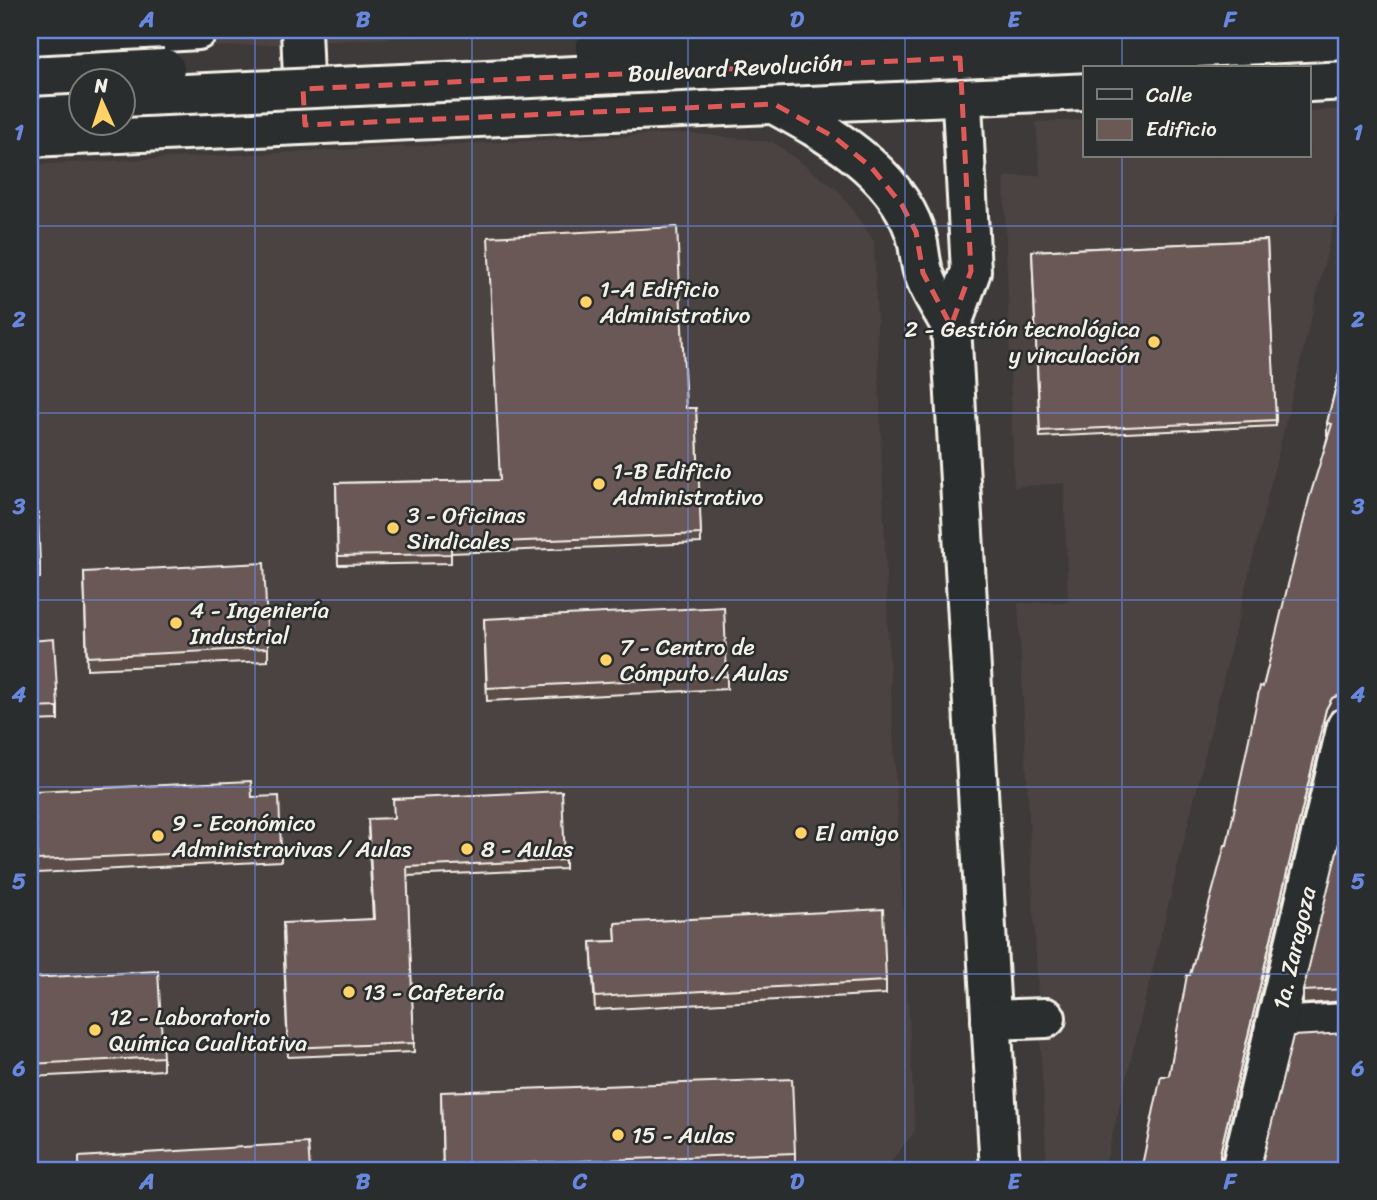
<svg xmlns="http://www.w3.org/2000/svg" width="1377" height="1200" viewBox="0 0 1377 1200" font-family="Sriracha,sans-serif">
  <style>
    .built { fill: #4c4342 }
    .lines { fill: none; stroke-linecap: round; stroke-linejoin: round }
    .minor-casing { stroke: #f4f1e8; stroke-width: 44 }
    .major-casing { stroke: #f4f1e8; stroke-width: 44 }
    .minor { stroke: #2a2d2e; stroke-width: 38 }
    .major { stroke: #2a2d2e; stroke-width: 38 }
    .major-bridge-casing { stroke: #f4f1e8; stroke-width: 44; stroke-linecap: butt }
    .major-bridge { stroke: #2a2d2e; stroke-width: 38 }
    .wall { fill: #5c4d4a; stroke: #f4f1e8; stroke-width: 2 }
    .shaded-wall { fill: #4b3e3c; stroke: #f4f1e8; stroke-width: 2 }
    .building { fill: #6b5956; stroke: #f4f1e8; stroke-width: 2 }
    .marked { fill: none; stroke: #de5a58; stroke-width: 5; stroke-dasharray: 14 9; stroke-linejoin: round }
    .grid { fill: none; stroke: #6887de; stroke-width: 2; stroke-opacity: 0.55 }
    .poi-dot { fill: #ffd166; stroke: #2a2d2e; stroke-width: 2.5 }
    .labels { text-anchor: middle; stroke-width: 5; stroke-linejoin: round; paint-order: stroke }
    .street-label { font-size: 23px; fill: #f4f1e8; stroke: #2a2d2e }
    .poi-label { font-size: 23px; fill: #f4f1e8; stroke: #2a2d2e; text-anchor: start }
    .neatline { fill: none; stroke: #6887de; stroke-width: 2.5 }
    .grid-label { font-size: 23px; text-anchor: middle; font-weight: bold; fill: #6887de }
  </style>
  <rect width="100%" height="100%" fill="#3e3a3a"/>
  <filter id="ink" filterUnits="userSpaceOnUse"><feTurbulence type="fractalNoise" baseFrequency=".0143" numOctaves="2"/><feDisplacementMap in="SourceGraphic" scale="14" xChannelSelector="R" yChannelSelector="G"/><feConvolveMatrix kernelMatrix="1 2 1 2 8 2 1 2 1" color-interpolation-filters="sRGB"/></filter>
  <g filter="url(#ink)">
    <g class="built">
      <polygon points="30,30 537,30 30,57"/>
      <polygon points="1347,109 1347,170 1104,1170 1047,1170 1018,603 1068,602 1064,483 1014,487 1004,177 1040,175 1036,122 1085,120 1085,156 1309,156 1309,111"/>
      <polygon points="687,133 773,142 839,191 874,241 889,657 915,1131 891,1161 891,1170 30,1170 30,165"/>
    </g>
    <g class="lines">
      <defs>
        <g id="minor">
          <polyline points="1275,1027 1347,1023"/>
          <polyline points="1241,1170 1347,726"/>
        </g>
        <g id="major">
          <polyline points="301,30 305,123"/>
          <polyline points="958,30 971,271 951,326 1000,1170"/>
          <polyline points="1283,30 1286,45 1297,68"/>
          <polyline points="30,40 198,30"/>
          <polyline points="1309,82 1347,80"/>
          <polyline points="30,101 80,99"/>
          <path d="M774 104C829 134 893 169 915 232 920 245 919 261 924 274 930 292 942 309 951 326"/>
          <polyline points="30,137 1085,90"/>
          <polyline points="991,1020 1046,1018"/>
        </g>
      </defs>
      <use href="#minor" class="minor-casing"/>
      <use href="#major" class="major-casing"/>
      <use href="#minor" class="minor"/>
      <use href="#major" class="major"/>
      <defs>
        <g id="major-bridge">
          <polyline points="595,48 971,30"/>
          <polyline points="30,76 165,69"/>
          <polyline points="122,97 1347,40"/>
        </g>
      </defs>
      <use href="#major-bridge" class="major-bridge-casing"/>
      <use href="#major-bridge" class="major-bridge"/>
    </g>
    <g class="wall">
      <polygon points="1267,240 1276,426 1040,437 1032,251"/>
      <polygon points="1347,341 1347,699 1346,705 1332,711 1326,721 1220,1163 1169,1076 1190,975 1227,845 1263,687 1328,435 1327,435 1327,423"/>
      <polygon points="686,408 696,408 701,543 451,553 451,563 338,565 336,483 500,480"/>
      <polygon points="30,513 40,565 40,578 30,578"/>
      <polygon points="84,572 268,648 268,661 87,669"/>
      <polygon points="484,619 727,676 727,689 487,701"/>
      <polygon points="30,641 58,707 58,720 30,721"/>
      <polygon points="34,791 252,797 281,849 281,861 37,873"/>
      <polygon points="368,828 565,860 565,869 407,876 414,1052 288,1057 283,932 373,919"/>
      <polygon points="1347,839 1347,1001 1303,1004 1303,991"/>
      <polygon points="615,923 886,981 886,994 595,1010 591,942 616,941"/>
      <polygon points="30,978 163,1057 163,1070 30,1077"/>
      <polygon points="441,1092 795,1153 795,1166 672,1170 443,1170"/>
    </g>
    <polygon class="shaded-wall" points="1347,687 1347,699 1346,705 1332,711 1326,721 1220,1165 1220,1153 1326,709 1332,698"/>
    <g class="building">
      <polygon points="677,227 686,408 696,408 701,534 451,544 451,554 338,556 336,483 500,480 488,237"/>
      <polygon points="1267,240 1276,420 1040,431 1032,251"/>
      <polygon points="1347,341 1347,687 1346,693 1332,698 1326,709 1220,1153 1220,1165 1224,1170 1141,1170 1161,1076 1169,1076 1187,975 1190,975 1225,845 1227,845 1260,686 1263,687 1309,499 1332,424 1327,423"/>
      <polygon points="38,512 40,565 30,565 30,513"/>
      <polygon points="264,563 268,648 87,657 84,572"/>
      <polygon points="724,607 727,676 487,688 484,619"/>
      <polygon points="54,639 58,707 30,708 30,641"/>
      <polygon points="251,781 252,797 279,796 281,849 37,860 34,791"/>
      <polygon points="562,791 565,860 407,867 414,1043 288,1048 283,923 374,919 368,819 394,818 393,799"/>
      <polygon points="1340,839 1347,839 1347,989 1303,991"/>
      <polygon points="883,909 886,981 595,997 591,942 616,941 615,923"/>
      <polygon points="158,971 163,1057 30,1064 30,978"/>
      <polygon points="1347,1033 1347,1170 1258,1170 1262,1163 1293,1036"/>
      <polygon points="792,1079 795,1153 443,1166 441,1092"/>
      <polygon points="308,1143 310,1170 79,1170 79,1157"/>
    </g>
  </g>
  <path class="marked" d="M960 58 971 271 951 326 923 273 916 232 902 205 871 167 834 137 774 104 305 125 303 89Z"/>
  <path class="grid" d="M255 30V1170M472 30V1170M688 30V1170M905 30V1170M1122 30V68M1122 156V1170M30 226H1347M30 413H1347M30 600H1347M30 787H1347M30 974H1347"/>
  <g class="poi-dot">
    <circle cx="586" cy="302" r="7"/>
    <circle cx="1154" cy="342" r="7"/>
    <circle cx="599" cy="484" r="7"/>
    <circle cx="393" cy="528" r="7"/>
    <circle cx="176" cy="623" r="7"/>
    <circle cx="606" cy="660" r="7"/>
    <circle cx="801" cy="833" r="7"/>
    <circle cx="158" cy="836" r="7"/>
    <circle cx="467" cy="849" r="7"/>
    <circle cx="349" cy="992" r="7"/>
    <circle cx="95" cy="1030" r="7"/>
    <circle cx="618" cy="1135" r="7"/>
  </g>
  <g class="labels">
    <g class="street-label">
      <text transform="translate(735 68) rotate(-3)" y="8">Boulevard Revolución</text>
      <text transform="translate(1294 948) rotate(-77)" y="8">1a. Zaragoza</text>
    </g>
    <g class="poi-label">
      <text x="600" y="297">1-A Edificio<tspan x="600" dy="26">Administrativo</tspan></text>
      <text x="1140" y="337" text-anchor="end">2 - Gestión tecnológica<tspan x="1140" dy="26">y vinculación</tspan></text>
      <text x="613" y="479">1-B Edificio<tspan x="613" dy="26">Administrativo</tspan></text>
      <text x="407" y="523">3 - Oficinas<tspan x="407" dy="26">Sindicales</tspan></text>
      <text x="190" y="618">4 - Ingeniería<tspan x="190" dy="26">Industrial</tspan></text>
      <text x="620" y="655">7 - Centro de<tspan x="620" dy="26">Cómputo / Aulas</tspan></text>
      <text x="172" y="831">9 - Económico<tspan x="172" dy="26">Administravivas / Aulas</tspan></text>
      <text x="815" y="841">El amigo</text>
      <text x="481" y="857">8 - Aulas</text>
      <text x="363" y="1000">13 - Cafetería</text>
      <text x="109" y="1025">12 - Laboratorio<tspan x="109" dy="26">Química Cualitativa</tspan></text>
      <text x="632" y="1143">15 - Aulas</text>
    </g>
  </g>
  <rect width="1377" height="1200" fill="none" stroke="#2a2d2e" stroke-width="77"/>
  <rect x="1083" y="66" width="228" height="91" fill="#2a2d2e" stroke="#7b7b78" stroke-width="2"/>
  <rect x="1097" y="89" width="35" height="10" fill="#2a2d2e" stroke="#7b7b78" stroke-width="2"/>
  <text x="1146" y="102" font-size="21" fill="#f4f1e8">Calle</text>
  <rect x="1097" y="119" width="35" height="21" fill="#6b5956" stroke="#7b7b78" stroke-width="2"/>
  <text x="1146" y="136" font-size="21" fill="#f4f1e8">Edificio</text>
  <g transform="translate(102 102) rotate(357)"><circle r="33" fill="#2a2d2e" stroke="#7b7b78" stroke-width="2"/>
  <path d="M0-5L12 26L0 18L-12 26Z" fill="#ffd166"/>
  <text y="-10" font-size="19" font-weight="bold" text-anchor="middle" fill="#f4f1e8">N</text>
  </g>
  <rect x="38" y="38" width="1300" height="1124" class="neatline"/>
  <g class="grid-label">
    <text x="147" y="27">A</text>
    <text x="363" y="27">B</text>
    <text x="580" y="27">C</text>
    <text x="797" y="27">D</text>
    <text x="1014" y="27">E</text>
    <text x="1230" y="27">F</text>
    <text x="19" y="140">1</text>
    <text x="1358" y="140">1</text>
    <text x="19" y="327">2</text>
    <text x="1358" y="327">2</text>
    <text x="19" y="514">3</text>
    <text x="1358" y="514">3</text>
    <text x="19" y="702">4</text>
    <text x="1358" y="702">4</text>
    <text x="19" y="889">5</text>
    <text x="1358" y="889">5</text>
    <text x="19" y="1076">6</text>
    <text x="1358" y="1076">6</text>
    <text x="147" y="1189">A</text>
    <text x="363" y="1189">B</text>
    <text x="580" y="1189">C</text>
    <text x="797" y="1189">D</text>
    <text x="1014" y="1189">E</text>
    <text x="1230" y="1189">F</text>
  </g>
</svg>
